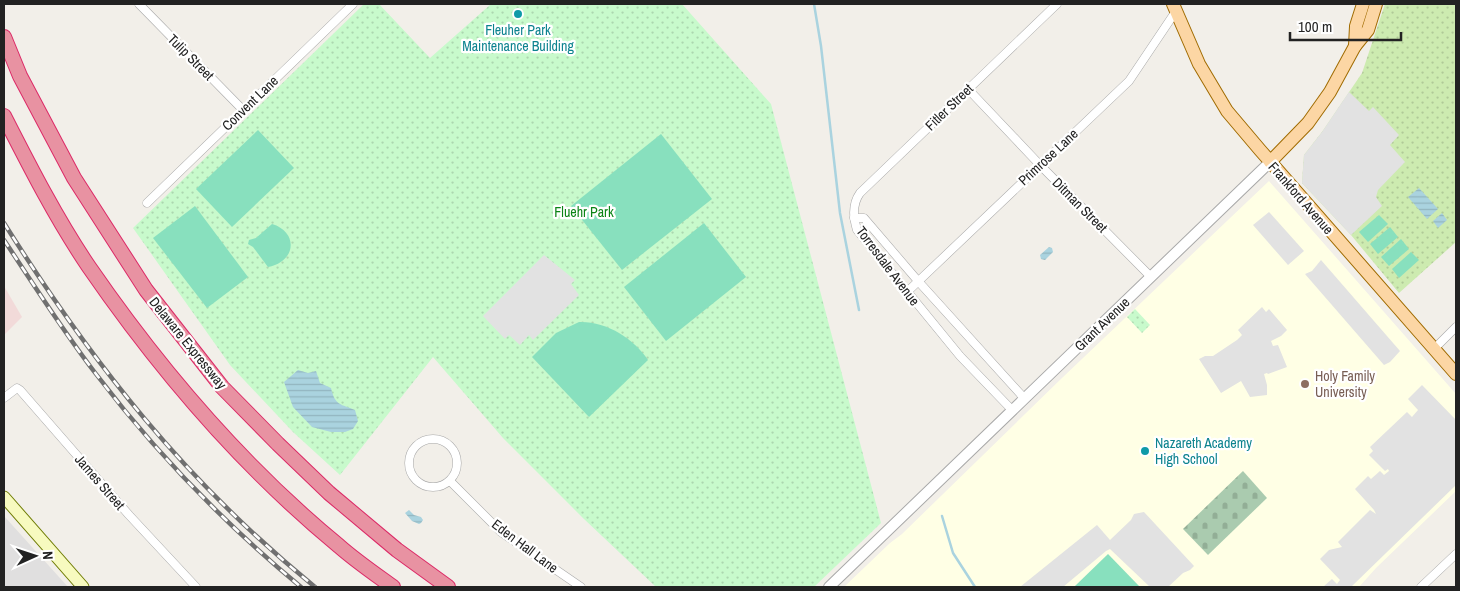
<svg xmlns="http://www.w3.org/2000/svg" width="1460" height="591" viewBox="0 0 1460 591" font-family="'Archivo Narrow',sans-serif">
  <style>
    .residential { fill: #e0dfdf }
    .commercial { fill: #f2dad9 }
    .education { fill: #ffffe5 }
    .grass { fill: url(#grass-dots) }
    .cemetery { fill: url(#cemetery-stones) }
    .park { fill: url(#park-dots) }
    .pitch { fill: #88e0be }
    .parking { fill: #e2e2e2 }
    .water { fill: url(#water-rules) }
    .lines { fill: none; stroke-linecap: round; stroke-linejoin: round }
    .stream { stroke: #aad3df; stroke-width: 2.5 }
    .minor-casing { stroke: #a9a9a9; stroke-width: 9 }
    .tertiary-casing { stroke: #a9a9a9; stroke-width: 12 }
    .secondary-casing { stroke: #707d05; stroke-width: 13 }
    .primary-casing { stroke: #a06b00; stroke-width: 14 }
    .motorway-casing { stroke: #dc2a67; stroke-width: 16 }
    .minor { stroke: #fff; stroke-width: 8 }
    .tertiary { stroke: #fff; stroke-width: 10 }
    .secondary { stroke: #f7fabf; stroke-width: 11 }
    .primary { stroke: #fcd6a4; stroke-width: 12 }
    .motorway { stroke: #e892a2; stroke-width: 14 }
    .rail-casing { stroke: #707070; stroke-width: 4.5 }
    .rail { stroke: #fff; stroke-width: 2.5; stroke-dasharray: 8; stroke-linecap: butt }
    .culture-dot { fill: #0f9aa8; stroke: #fff; stroke-width: 2 }
    .education-dot { fill: #8d6e63; stroke: #fff; stroke-width: 2 }
    .labels { text-anchor: middle; stroke-width: 4.5; stroke-linejoin: round; paint-order: stroke }
    .culture-label { font-size: 14px; fill: #0d838f; stroke: #fff }
    .street-label { font-size: 14px; fill: #222; stroke: #fff }
    .park-label { font-size: 14px; fill: #0c8416; stroke: #fff }
    .education-label { font-size: 14px; fill: #785e54; stroke: #fff; text-anchor: start }
  </style>
  <defs>
    <pattern id="grass-dots" width="8" height="8" patternUnits="userSpaceOnUse" patternTransform="scale(1.25)"><rect width="8" height="8" fill="#cdebb0"/><path d="M2 2h.1M6 6h.1" fill="none" stroke="#b0c997" stroke-width="1.8" stroke-linecap="round"/></pattern>
    <pattern id="cemetery-stones" width="16" height="16" patternUnits="userSpaceOnUse" patternTransform="scale(1.25)"><rect width="16" height="16" fill="#aacbaf"/><path d="M2 7V4a2 2 0 0 1 4 0v3zM10 15v-3a2 2 0 0 1 4 0v3z" fill="#92ae96"/></pattern>
    <pattern id="park-dots" width="8" height="8" patternUnits="userSpaceOnUse" patternTransform="scale(1.25)"><rect width="8" height="8" fill="#c8facc"/><path d="M2 2h.1M6 6h.1" fill="none" stroke="#acd6af" stroke-width="1.8" stroke-linecap="round"/></pattern>
    <pattern id="water-rules" width="6" height="5" patternUnits="userSpaceOnUse" patternTransform="scale(1.25)"><rect width="6" height="5" fill="#aad3df"/><path d="M0 2.5h6" fill="none" stroke="#92b5bf"/></pattern>
  </defs>
  <rect width="100%" height="100%" fill="#f2efe9"/>
  <polygon class="residential" points="4,516 68,587 4,587"/>
  <polygon class="commercial" points="4,286 22,317 4,335"/>
  <polygon class="education" points="1269,181 1456,394 1456,491 1376,568 1359,587 844,587 890,543 902,534 1062,378"/>
  <polygon class="grass" points="1385,4 1456,4 1456,242 1399,293 1351,235 1302,183 1304,155 1322,132 1362,73"/>
  <polygon class="cemetery" points="1243,471 1267,498 1208,555 1183,529"/>
  <g class="park">
    <polygon points="364,4 379,4 430,58 491,4 682,4 771,104 881,523 814,587 656,587 584,519 503,438 433,357 340,475 293,432 230,365 133,228"/>
    <polygon points="1135,309 1150,325 1142,333 1127,317"/>
  </g>
  <g class="pitch">
    <polygon points="258,130 294,168 232,227 196,189"/>
    <polygon points="661,134 712,199 622,270 571,206"/>
    <polygon points="195,206 248,277 207,308 153,238"/>
    <polygon points="1379,215 1388,224 1368,242 1359,232"/>
    <polygon points="704,223 746,277 666,341 624,287"/>
    <path d="M272 224C299 232 296 262 268 267L253 247 248 244 249 240 256 238Z"/>
    <polygon points="1390,227 1398,237 1378,254 1370,244"/>
    <polygon points="1401,239 1409,249 1389,266 1381,257"/>
    <polygon points="1411,252 1419,260 1399,278 1392,269"/>
    <path d="M579 322C606 321 633 338 648 360L589 417 532 357 556 333Z"/>
    <polygon points="1108,554 1140,587 1074,587"/>
  </g>
  <g class="parking">
    <polygon points="1349,92 1369,111 1373,107 1399,135 1390,145 1405,162 1378,190 1376,197 1382,206 1351,235 1302,183 1304,155 1322,132"/>
    <polygon points="1269,212 1304,251 1288,265 1253,225"/>
    <polygon points="544,255 575,280 571,284 579,295 533,340 529,335 520,345 509,335 505,339 483,316"/>
    <polygon points="1321,260 1400,351 1390,362 1384,365 1305,274 1312,271"/>
    <polygon points="1262,307 1266,312 1269,309 1287,330 1281,336 1271,341 1273,346 1278,345 1287,367 1268,374 1267,373 1264,374 1267,385 1267,395 1250,397 1241,381 1221,393 1199,359 1205,356 1213,356 1237,340 1242,335 1238,330"/>
    <polygon points="1422,385 1456,420 1456,485 1351,587 1323,587 1332,579 1337,584 1340,580 1320,559 1329,550 1342,547 1338,542 1370,510 1376,514 1374,510 1355,489 1368,476 1371,479 1380,471 1384,475 1389,471 1388,469 1385,471 1369,455 1373,451 1370,447 1407,412 1412,417 1418,410 1408,399"/>
    <polygon points="1144,512 1194,566 1190,570 1183,573 1168,587 1150,587 1110,549 1106,551 1063,587 1020,587 1097,525 1110,540 1131,520 1134,514"/>
  </g>
  <g class="water">
    <polygon points="1419,188 1438,209 1427,219 1408,197"/>
    <polygon points="1442,213 1447,220 1438,228 1433,221"/>
    <polygon points="1049,247 1052,248 1053,252 1045,260 1041,259 1040,255"/>
    <path d="M298 370 308 373 316 371 320 383 331 388C335 406 341 404 355 410L358 421 353 429 345 432H331L312 427 293 407 284 382Z"/>
    <polygon points="409,510 414,515 421,517 423,520 421,523 419,524 412,521 405,513"/>
  </g>
  <g class="lines">
    <g class="stream">
      <polyline points="814,4 821,46 840,213 859,310"/>
      <polyline points="942,516 953,553 975,587"/>
    </g>
    <defs>
      <g id="minor">
        <polyline points="139,4 243,110"/>
        <polyline points="968,89 1040,165 1151,277"/>
        <polyline points="147,203 353,4"/>
        <polyline points="854,218 864,218 918,281 1024,398"/>
        <polyline points="907,292 1129,81 1176,11"/>
        <polyline points="1434,349 1456,327"/>
        <polyline points="4,398 17,388 20,390 129,515 196,587"/>
        <path d="M1012 410 960 356 857 230C853 217 852 204 860 193L1057 4"/>
        <circle cx="433" cy="463" r="24"/>
        <polyline points="450,481 501,532 581,587"/>
        <polyline points="1421,587 1456,554"/>
      </g>
      <polyline id="tertiary" points="829,587 1270,162"/>
      <polyline id="secondary" points="4,497 83,587"/>
      <g id="primary">
        <polyline points="1173,4 1199,64 1227,111 1260,150 1456,374"/>
        <polyline points="1355,46 1356,26 1363,4"/>
        <polyline points="1270,162 1308,123 1330,92 1355,46 1368,30 1376,4"/>
      </g>
      <g id="motorway">
        <polyline points="4,37 20,76 74,178 146,290 222,387 278,444 329,493 397,550 448,587"/>
        <path d="M4 116C30 167 57 220 89 267 160 370 243 467 339 546 356 561 375 574 393 587"/>
      </g>
    </defs>
    <use href="#minor" class="minor-casing"/>
    <use href="#tertiary" class="tertiary-casing"/>
    <use href="#secondary" class="secondary-casing"/>
    <use href="#primary" class="primary-casing"/>
    <use href="#motorway" class="motorway-casing"/>
    <use href="#minor" class="minor"/>
    <use href="#tertiary" class="tertiary"/>
    <use href="#secondary" class="secondary"/>
    <use href="#primary" class="primary"/>
    <use href="#motorway" class="motorway"/>
    <defs>
      <g id="rail">
        <path d="M4 223C92 363 186 482 315 587"/>
        <path d="M4 240C34 285 63 331 96 374 156 453 225 524 301 587"/>
      </g>
    </defs>
    <use href="#rail" class="rail-casing"/>
    <use href="#rail" class="rail"/>
  </g>
  <g class="culture-dot">
    <circle cx="518" cy="14" r="5"/>
    <circle cx="1145" cy="451" r="5"/>
  </g>
  <circle class="education-dot" cx="1305" cy="384" r="5"/>
  <g class="labels">
    <g class="culture-label">
      <text x="518" y="35">Fleuher Park<tspan x="518" dy="16">Maintenance Building</tspan></text>
      <text x="1155" y="448" text-anchor="start">Nazareth Academy<tspan x="1155" dy="16">High School</tspan></text>
    </g>
    <g class="street-label">
      <text transform="translate(191 57) rotate(45)" y="5">Tulip Street</text>
      <text transform="translate(250 103) rotate(-44)" y="5">Convent Lane</text>
      <text transform="translate(949 107) rotate(-44)" y="5">Fitler Street</text>
      <text transform="translate(1048 157) rotate(-43)" y="5">Primrose Lane</text>
      <text transform="translate(1301 198) rotate(49)" y="5">Frankford Avenue</text>
      <text transform="translate(1080 205) rotate(45)" y="5">Ditman Street</text>
      <text transform="translate(888 266) rotate(53)" y="5">Torresdale Avenue</text>
      <text transform="translate(1102 324) rotate(-44)" y="5">Grant Avenue</text>
      <text transform="translate(188 343) rotate(51)" y="5">Delaware Expressway</text>
      <text transform="translate(100 482) rotate(49)" y="5">James Street</text>
      <text transform="translate(525 546) rotate(37)" y="5">Eden Hall Lane</text>
    </g>
    <g class="park-label">
      <text x="584" y="217">Fluehr Park</text>
    </g>
    <g class="education-label">
      <text x="1315" y="381">Holy Family<tspan x="1315" dy="16">University</tspan></text>
    </g>
  </g>
  <rect width="1460" height="591" fill="none" stroke="#222222" stroke-width="10"/>
  <g transform="translate(35 556) rotate(87)" stroke="#ffffff" stroke-width="4" paint-order="stroke">
  <path d="M0-4L9 19L0 12L-9 19Z" fill="#222222"/>
  <text y="-8" font-size="14" font-weight="bold" text-anchor="middle" fill="#222222">N</text>
  </g>
  <path d="M1290 32v8h111v-8" fill="none" stroke="#222222" stroke-width="2.5"/>
  <text x="1298" y="32" font-size="15" fill="#222222" stroke="#ffffff" stroke-width="4" paint-order="stroke">100 m</text>
</svg>
